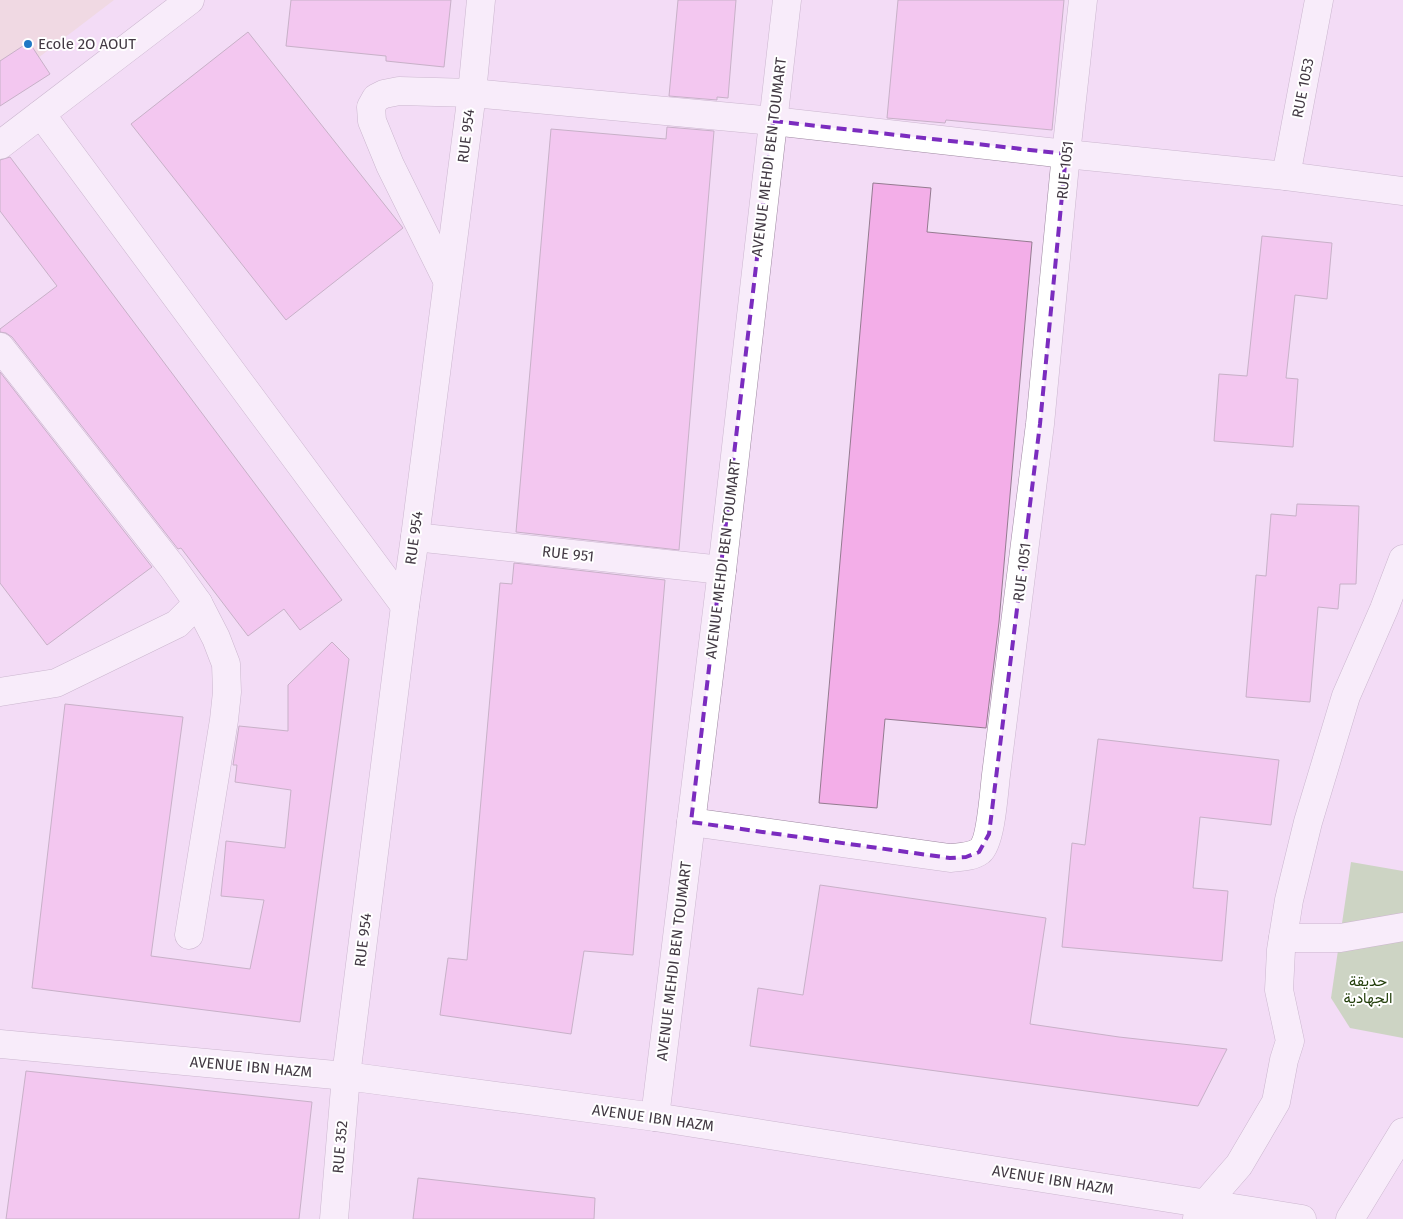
<svg xmlns="http://www.w3.org/2000/svg" width="1403" height="1219" viewBox="0 0 1403 1219" font-family="'Fira Sans',Vazirmatn,sans-serif">
  <style>
    .education { fill: #eed5cc }
    .green { fill: #a1c988 }
    .building { fill: #f3aee8; stroke: #947b90 }
    .lines { fill: none; stroke-linecap: round; stroke-linejoin: round }
    .minor-casing { stroke: #9d88a0; stroke-width: 29 }
    .minor { stroke: #fff; stroke-width: 28 }
    .marked { fill: none; stroke: #7b2cbf; stroke-width: 4; stroke-dasharray: 10 6; stroke-linejoin: round }
    .poi-dot { fill: #1f78c5; stroke: #fff; stroke-width: 2 }
    .labels { text-anchor: middle; stroke-width: 4; stroke-linejoin: round; paint-order: stroke }
    .poi-label { font-size: 15px; fill: #423943; stroke: #fff; text-anchor: start }
    .street-label { font-size: 15px; fill: #423943; stroke: #fff }
    .park-label { font-size: 15px; fill: #223e0a; stroke: #fff }
  </style>
  <rect width="100%" height="100%" fill="#f3dcf6"/>
  <polygon class="education" points="0,0 114,0 0,87"/>
  <polygon class="green" points="1351,862 1403,871 1403,1038 1350,1028 1331,998"/>
  <g class="building">
    <polygon points="291,0 451,0 444,67 386,61 386,56 286,46"/>
    <polygon points="678,0 736,0 728,98 717,97 717,100 669,96"/>
    <polygon points="898,0 1064,0 1052,130 946,120 945,123 887,118"/>
    <polygon points="248,32 403,228 286,320 131,124"/>
    <polygon points="29,42 50,74 0,106 0,61"/>
    <polygon points="667,127 714,131 679,550 516,532 551,129 666,139"/>
    <polygon points="10,157 342,600 300,630 284,609 248,636 181,548 178,549 12,337 6,333 0,332 0,329 57,286 0,211 0,160"/>
    <polygon points="873,183 931,188 927,232 1032,242 999,622 986,728 885,719 877,808 819,803"/>
    <polygon points="1262,236 1332,243 1327,299 1295,295 1286,378 1298,379 1293,447 1214,441 1219,374 1247,376"/>
    <polygon points="0,372 152,567 47,645 0,583"/>
    <polygon points="1297,504 1359,506 1356,584 1340,584 1338,609 1318,607 1310,702 1246,697 1256,575 1266,576 1271,514 1296,516"/>
    <polygon points="514,563 665,580 633,955 584,951 571,1034 440,1015 448,958 467,960 500,583 512,584"/>
    <polygon points="332,642 349,659 300,1022 32,988 65,704 183,717 151,956 250,969 264,900 221,896 226,841 285,848 291,790 235,782 237,765 233,765 239,726 288,731 288,685"/>
    <polygon points="1098,739 1279,760 1271,825 1200,817 1193,888 1228,891 1222,961 1062,947 1072,843 1085,845"/>
    <polygon points="820,885 1046,918 1030,1024 1119,1037 1227,1049 1198,1106 750,1046 758,988 803,995"/>
    <polygon points="26,1071 312,1102 299,1219 6,1219"/>
    <polygon points="418,1178 595,1198 594,1219 413,1219"/>
  </g>
  <g class="lines">
    <defs>
      <g id="minor">
        <polyline points="41,114 405,606"/>
        <polyline points="0,145 190,0"/>
        <polyline points="1286,176 1319,0"/>
        <polyline points="447,280 390,165 372,121 371,107 376,98 384,94 399,91 472,93 773,121 1066,154 1286,176 1403,191"/>
        <polyline points="0,347 173,568 198,603 216,638 226,664 227,692 224,720 189,935"/>
        <polyline points="415,537 722,570"/>
        <polyline points="0,692 56,683 177,624 198,603"/>
        <path d="M691 822 950 858C960 857 972 857 980 851 991 842 994 791 996 775L1040 424 1066 154 1083 0"/>
        <polyline points="1283,938 1340,938 1403,927"/>
        <polyline points="0,1044 346,1076 655,1117 1302,1219"/>
        <polyline points="655,1117 722,570 787,0"/>
        <polyline points="1197,1218 1205,1204 1239,1165 1276,1102 1284,1060 1290,1041 1279,990 1281,950 1289,900 1308,822 1346,696 1384,609 1403,559"/>
        <polyline points="334,1219 346,1076 405,606 415,537 472,93 481,0"/>
        <polyline points="1350,1219 1403,1132"/>
      </g>
    </defs>
    <use href="#minor" class="minor-casing"/>
    <use href="#minor" class="minor"/>
  </g>
  <path d="M0 0H1403V1219H0ZM773 121 1066 154 1040 424 989 834 979 852 966 857 950 858 691 822Z" fill="#f3dcf6" fill-opacity=".55" fill-rule="evenodd"/>
  <path class="marked" d="M773 121 1066 154 1040 424 989 834 979 852 966 857 950 858 691 822Z"/>
  <circle class="poi-dot" cx="28" cy="44" r="5"/>
  <g class="labels">
    <g class="poi-label">
      <text x="38" y="49">Ecole 2O AOUT</text>
    </g>
    <g class="street-label">
      <text transform="translate(1303 88) rotate(-79)" y="5">RUE 1053</text>
      <text transform="translate(466 136) rotate(-83)" y="5">RUE 954</text>
      <text transform="translate(769 157) rotate(-83)" y="5">AVENUE MEHDI BEN TOUMART</text>
      <text transform="translate(1065 170) rotate(-84)" y="5">RUE 1051</text>
      <text transform="translate(414 538) rotate(-82)" y="5">RUE 954</text>
      <text transform="translate(568 554) rotate(6)" y="5">RUE 951</text>
      <text transform="translate(723 559) rotate(-83)" y="5">AVENUE MEHDI BEN TOUMART</text>
      <text transform="translate(1022 572) rotate(-83)" y="5">RUE 1051</text>
      <text transform="translate(363 940) rotate(-83)" y="5">RUE 954</text>
      <text transform="translate(674 961) rotate(-83)" y="5">AVENUE MEHDI BEN TOUMART</text>
      <text transform="translate(251 1067) rotate(5)" y="5">AVENUE IBN HAZM</text>
      <text transform="translate(653 1118) rotate(8)" y="5">AVENUE IBN HAZM</text>
      <text transform="translate(340 1147) rotate(-85)" y="5">RUE 352</text>
      <text transform="translate(1053 1180) rotate(9)" y="5">AVENUE IBN HAZM</text>
    </g>
    <g class="park-label">
      <text x="1368" y="986">حديقة<tspan x="1368" dy="17">الجهادية</tspan></text>
    </g>
  </g>
</svg>
